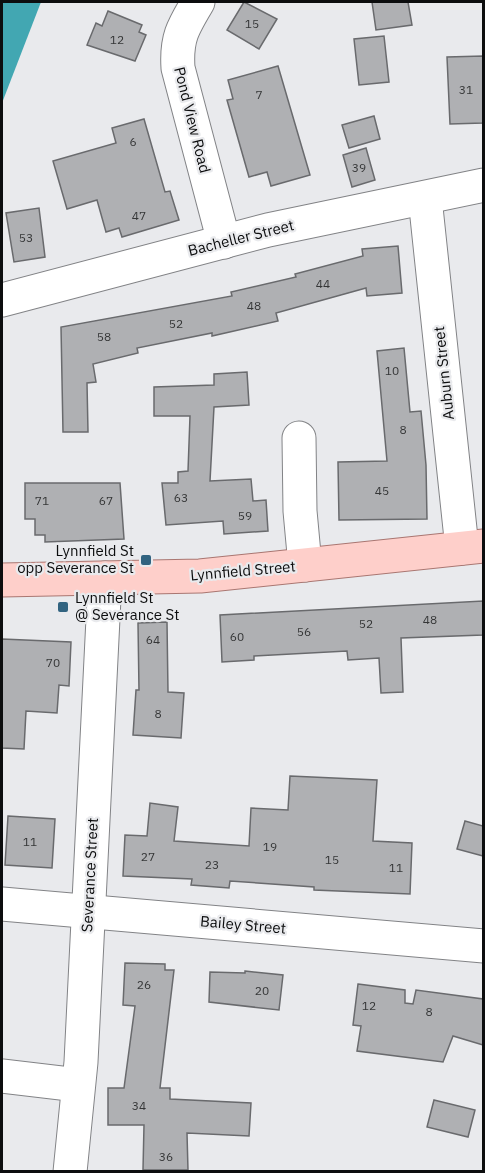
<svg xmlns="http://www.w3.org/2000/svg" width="485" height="1173" viewBox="0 0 485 1173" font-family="'IBM Plex Sans',sans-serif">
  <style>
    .water { fill: #42a7b2 }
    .building { fill: #afb0b3; stroke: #696a6d; stroke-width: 1.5 }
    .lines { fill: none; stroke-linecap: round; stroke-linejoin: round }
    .minor-casing { stroke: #828386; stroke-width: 35 }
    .major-casing { stroke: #a97671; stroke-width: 35 }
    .minor { stroke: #fff; stroke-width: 33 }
    .major { stroke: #fecfca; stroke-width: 33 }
    .poi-dot { fill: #316380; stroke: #e9eaed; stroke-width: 2 }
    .labels { text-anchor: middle; stroke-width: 4.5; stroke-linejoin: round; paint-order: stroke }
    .number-label { font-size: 12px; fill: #353637 }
    .street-label { font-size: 15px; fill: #0c0d0e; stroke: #e9eaed }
    .poi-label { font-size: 15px; fill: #0c0d0e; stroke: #e9eaed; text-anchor: end }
  </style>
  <rect width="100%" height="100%" fill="#e9eaed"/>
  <polygon class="water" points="2,2 41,2 2,103"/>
  <g class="building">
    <polygon points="244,2 277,19 259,49 227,30"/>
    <polygon points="372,2 408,2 412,25 376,30"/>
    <polygon points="108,11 142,25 139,32 146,35 135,61 87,45 96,23 102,26"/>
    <polygon points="384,36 389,82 359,85 354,39"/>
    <polygon points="483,56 483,123 450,124 447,57"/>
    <polygon points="278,66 310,175 271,186 267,172 249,177 227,100 233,99 228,80"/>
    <polygon points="374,116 380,139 349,148 342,125"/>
    <polygon points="144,119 165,192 170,191 179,220 122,237 119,228 106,232 97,200 67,209 53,161 116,143 112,128"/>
    <polygon points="366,148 375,180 352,187 343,155"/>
    <polygon points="39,208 45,257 14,262 6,213"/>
    <polygon points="398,246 402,293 367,296 366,288 276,313 278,321 212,336 212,333 137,348 138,353 93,364 96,382 87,383 88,432 63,432 61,327 232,296 231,292 296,277 295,274 363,256 362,249"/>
    <polygon points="404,348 410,412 421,411 426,465 427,519 339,520 338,462 387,461 377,351"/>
    <polygon points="247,372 249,405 214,407 210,481 251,479 253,501 266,500 268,531 224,534 223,521 166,525 162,483 178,483 178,472 188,471 190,416 154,416 154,387 214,385 214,374"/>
    <polygon points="25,483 120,483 124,539 45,542 45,535 35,535 35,519 25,519"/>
    <polygon points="483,601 483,635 401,638 403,692 381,693 379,658 348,660 347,651 254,656 254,660 222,662 220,615"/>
    <polygon points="167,622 168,692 184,693 181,738 133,735 136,690 139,690 138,623"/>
    <polygon points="2,639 71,642 69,686 59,685 57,713 26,711 24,749 2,748"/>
    <polygon points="290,776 377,780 373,841 412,843 410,894 314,890 314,887 230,881 229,888 191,885 192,879 123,876 125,835 147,836 150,803 178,807 174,841 249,846 251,808 288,810"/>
    <polygon points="8,816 55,819 52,868 5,865"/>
    <polygon points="465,821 483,826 483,856 457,849"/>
    <polygon points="125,963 165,964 165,970 174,970 160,1088 170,1088 170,1099 251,1103 249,1136 187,1133 188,1170 143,1170 144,1125 108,1125 108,1088 124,1088 135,1006 123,1005"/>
    <polygon points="245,971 283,975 279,1010 209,1002 210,972 245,973"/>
    <polygon points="358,984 405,990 405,1003 413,1004 416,990 483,999 483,1045 453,1036 443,1062 357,1051 361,1026 353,1025"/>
    <polygon points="434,1100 475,1110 468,1137 427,1127"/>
  </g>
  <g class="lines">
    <defs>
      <g id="minor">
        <path d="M198 2C183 27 176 38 178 68L224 242"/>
        <polyline points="425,198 462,548"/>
        <polyline points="2,300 268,230 484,185"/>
        <polyline points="299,438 300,511 305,565"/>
        <polyline points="2,904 484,946"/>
        <polyline points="2,1076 78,1085"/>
        <polyline points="70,1172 81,1062 105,578"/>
      </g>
      <polyline id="major" points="2,580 200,576 484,546"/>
    </defs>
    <use href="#minor" class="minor-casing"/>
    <use href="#major" class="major-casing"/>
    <use href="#minor" class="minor"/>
    <use href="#major" class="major"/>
  </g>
  <g class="poi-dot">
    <rect x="140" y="554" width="12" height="12" rx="3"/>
    <rect x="57" y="601" width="12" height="12" rx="3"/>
  </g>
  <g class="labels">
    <g class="number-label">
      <text x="252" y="28">15</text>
      <text x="117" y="44">12</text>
      <text x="466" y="94">31</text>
      <text x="259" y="99">7</text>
      <text x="133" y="146">6</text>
      <text x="359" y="172">39</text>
      <text x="139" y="220">47</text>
      <text x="26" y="242">53</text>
      <text x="323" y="288">44</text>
      <text x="254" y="310">48</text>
      <text x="176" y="328">52</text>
      <text x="104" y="341">58</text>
      <text x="392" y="375">10</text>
      <text x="403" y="434">8</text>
      <text x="382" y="495">45</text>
      <text x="181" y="502">63</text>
      <text x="42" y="505">71</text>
      <text x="106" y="505">67</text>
      <text x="245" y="520">59</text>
      <text x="430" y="624">48</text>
      <text x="366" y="628">52</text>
      <text x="304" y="636">56</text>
      <text x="237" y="641">60</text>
      <text x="153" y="644">64</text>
      <text x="53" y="667">70</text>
      <text x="158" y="718">8</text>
      <text x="30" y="846">11</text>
      <text x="270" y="851">19</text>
      <text x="148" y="861">27</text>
      <text x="332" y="864">15</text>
      <text x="212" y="869">23</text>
      <text x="396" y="872">11</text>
      <text x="144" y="989">26</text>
      <text x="262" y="995">20</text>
      <text x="369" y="1010">12</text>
      <text x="429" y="1016">8</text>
      <text x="139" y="1110">34</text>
      <text x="166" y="1161">36</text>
    </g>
    <g class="street-label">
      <text transform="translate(192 120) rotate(76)" y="5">Pond View Road</text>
      <text transform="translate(241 238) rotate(-14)" y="5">Bacheller Street</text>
      <text transform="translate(444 373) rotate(-96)" y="5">Auburn Street</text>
      <text transform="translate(243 571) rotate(-5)" y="5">Lynnfield Street</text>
      <text transform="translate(90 875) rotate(-87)" y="5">Severance Street</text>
      <text transform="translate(243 925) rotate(5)" y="5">Bailey Street</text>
    </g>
    <g class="poi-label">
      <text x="134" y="556">Lynnfield St<tspan x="134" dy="17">opp Severance St</tspan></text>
      <text x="75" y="603" text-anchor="start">Lynnfield St<tspan x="75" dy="17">@ Severance St</tspan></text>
    </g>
  </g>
  <rect width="485" height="1173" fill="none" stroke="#0c0d0e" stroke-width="6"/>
</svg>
